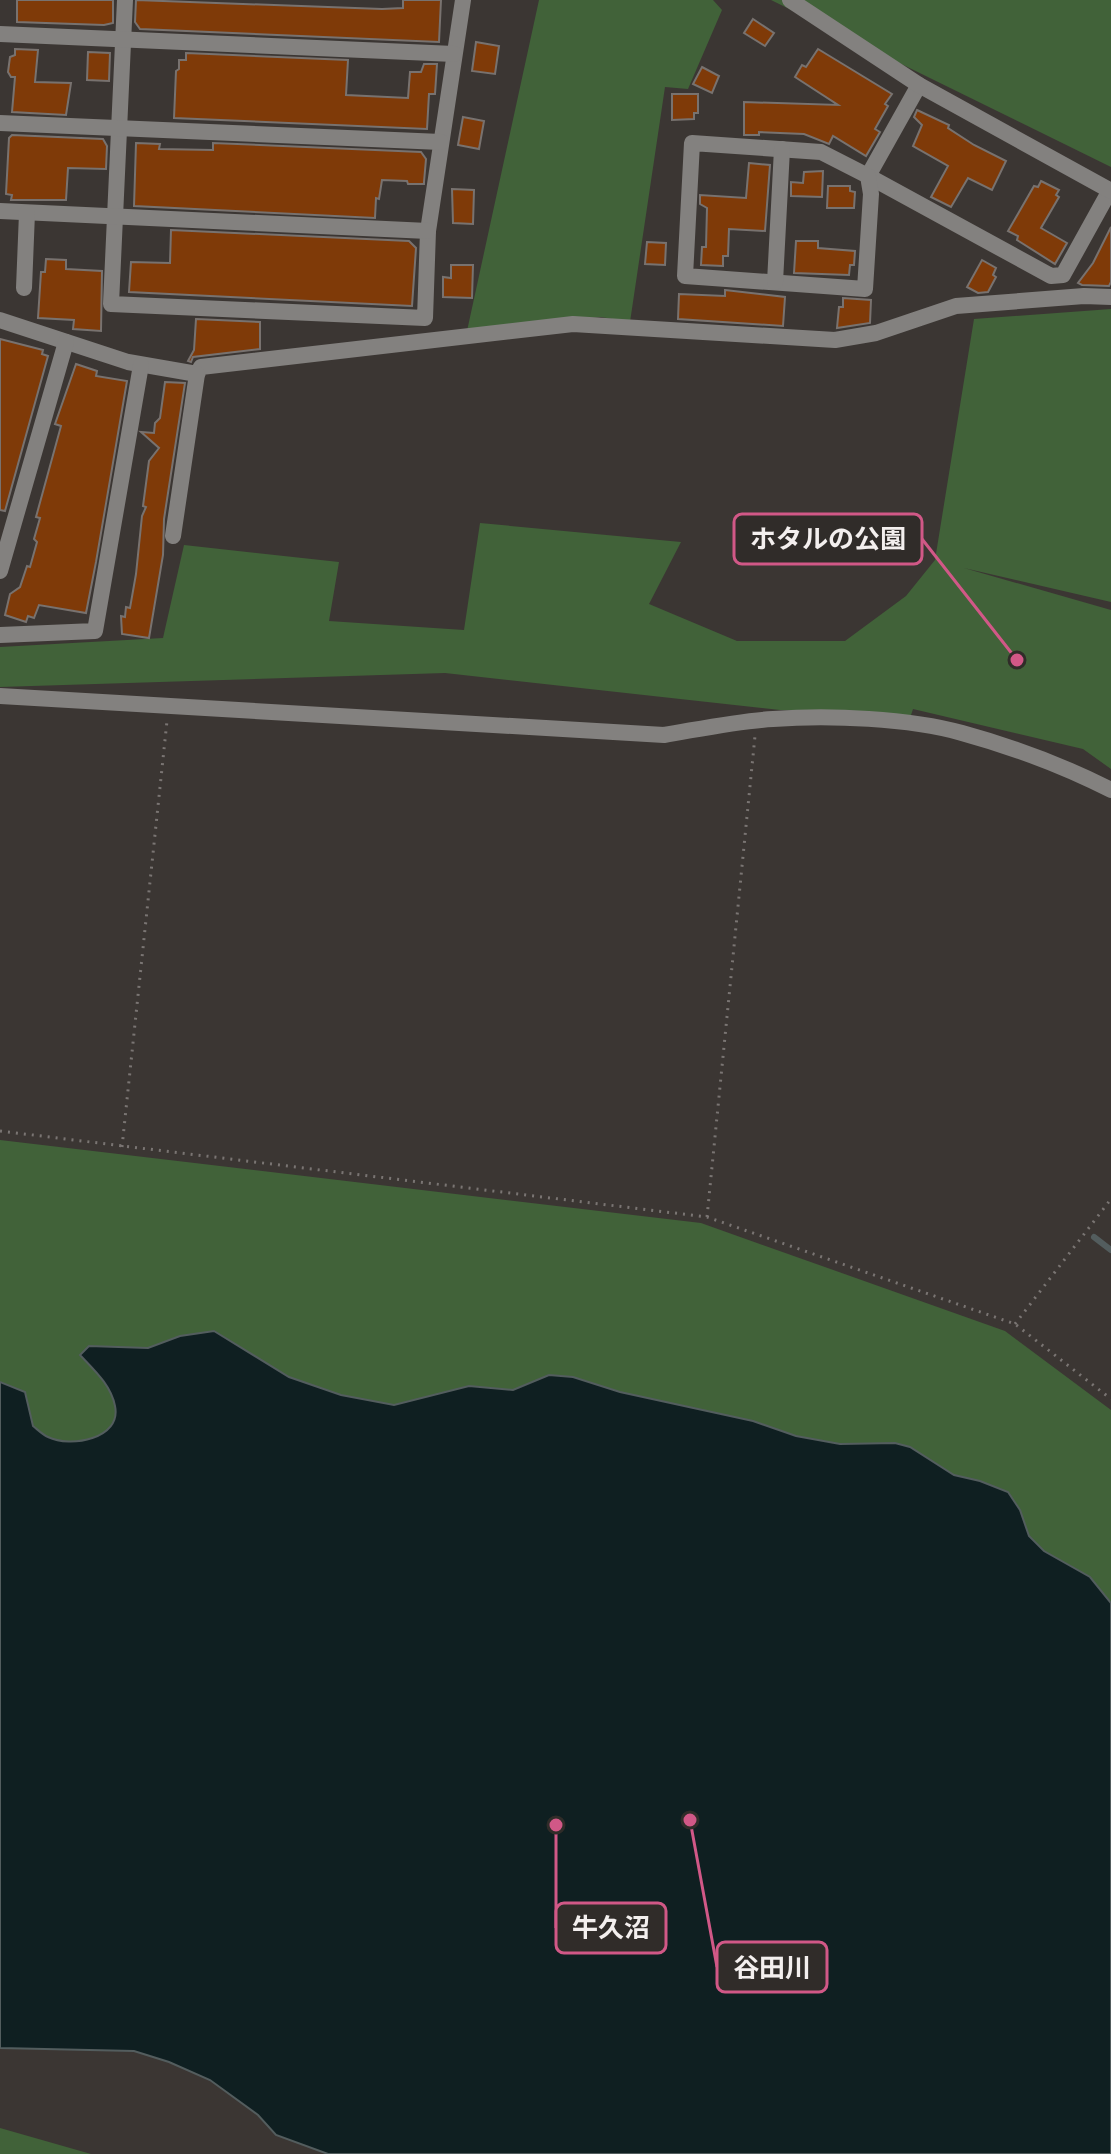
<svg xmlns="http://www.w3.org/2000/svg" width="1111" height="2154" viewBox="0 0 1111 2154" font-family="'IBM Plex Sans','Noto Sans JP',sans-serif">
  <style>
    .green { fill: #416239 }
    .water { fill: #0f1f21; stroke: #535d5e; stroke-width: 2 }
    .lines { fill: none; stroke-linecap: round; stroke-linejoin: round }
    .stream { stroke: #535d5e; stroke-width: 6 }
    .building { fill: #7f3a08; stroke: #78726f; stroke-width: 2 }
    .path { stroke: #7a7573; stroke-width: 3; stroke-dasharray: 2 6; stroke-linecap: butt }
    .minor { stroke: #83817f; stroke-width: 16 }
    .tertiary { stroke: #83817f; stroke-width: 16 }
    .leader { fill: none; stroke: #d15887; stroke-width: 3 }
    .callout-dot { fill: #d15887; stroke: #302c29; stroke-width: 3 }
    .callout { fill: #302c29; stroke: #d15887; stroke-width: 3 }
    .callout-label { font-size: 26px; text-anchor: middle; font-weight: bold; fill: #f3efee }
  </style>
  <rect width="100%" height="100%" fill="#3b3633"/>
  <g class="green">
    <polygon points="539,0 713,0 722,10 688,89 665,87 630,322 601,317 467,331"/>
    <polygon points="771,0 1111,0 1111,167"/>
    <polygon points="1111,309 1111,602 964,568 1111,610 1111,769 1083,749 913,709 910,718 863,712 780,710 445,673 0,687 0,647 163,638 184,545 339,562 329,621 464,630 480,523 681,542 649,604 737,641 845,641 906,596 935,560 974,319"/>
    <path d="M0 1140 701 1223 1005 1331 1111 1410V1603L1089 1577 1044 1551 1029 1536 1020 1510 980 1481 954 1475 910 1447 895 1443 840 1444 796 1436 753 1421 620 1392 573 1377 549 1375 513 1390 469 1386 394 1405 341 1395 289 1377 262 1361 180 1336 148 1348 89 1346 81 1355C94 1370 112 1385 115 1406 121 1440 70 1448 48 1437 43 1435 38 1430 33 1426L25 1393 0 1382Z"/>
    <polygon points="0,2128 91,2154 0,2154"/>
  </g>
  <path class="water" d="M214 1331 289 1377 341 1395 394 1405 469 1386 513 1390 549 1375 573 1377 620 1392 753 1421 796 1436 840 1444 895 1443 910 1447 954 1475 980 1481 1008 1492 1020 1510 1029 1536 1044 1551 1090 1577 1111 1603V2154H328L276 2135 258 2115 210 2080 169 2062 134 2051 0 2048V1382L25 1392 33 1426C38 1430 43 1435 48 1437 70 1448 122 1439 115 1406 111 1385 94 1370 80 1355L89 1346 148 1348 180 1336Z"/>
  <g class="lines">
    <polyline class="stream" points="1094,1237 1111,1250"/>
  </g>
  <g class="building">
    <polygon points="17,0 113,0 113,23 104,25 17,22"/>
    <polygon points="136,0 382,9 403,8 403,0 441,0 439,42 140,29 135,22"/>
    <polygon points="753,19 774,33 765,46 744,33"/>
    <polygon points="476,42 499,46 495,74 472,71"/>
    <polygon points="15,49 38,50 35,82 71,83 66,115 12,112 15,77 11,77 8,72 10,57 15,55"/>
    <polygon points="818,49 892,94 885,104 888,106 875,129 880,132 866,156 833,136 829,144 804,134 759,132 759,135 744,135 744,102 838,105 795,77 802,65 806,67"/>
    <polygon points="88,52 110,53 109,81 87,80"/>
    <polygon points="186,53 348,60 346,95 408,98 410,72 421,72 424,64 437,64 435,94 429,94 427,129 174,118 176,71 179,69 179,60 186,60"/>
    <polygon points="702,67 719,76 712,93 693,84"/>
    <polygon points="672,94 698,94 698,113 694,113 694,119 672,120"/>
    <polygon points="917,110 949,125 948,128 974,145 1006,161 992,190 968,178 951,207 931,197 948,166 913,146 922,125 914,117"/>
    <polygon points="463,117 484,121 479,149 458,145"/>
    <polygon points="12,135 103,139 107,146 106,169 68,168 66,200 11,200 12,195 6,194 9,138"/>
    <polygon points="136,143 160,144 159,149 213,150 213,143 421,152 426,159 424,182 424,184 408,184 407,181 382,180 379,199 376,198 375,218 134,206"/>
    <polygon points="749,163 770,165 765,231 729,229 728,256 723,256 723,266 701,265 702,247 706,247 707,208 700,204 700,195 746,198"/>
    <polygon points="823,171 822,197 791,196 791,182 803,183 804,172"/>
    <polygon points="1041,181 1059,190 1056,195 1059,197 1041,228 1067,243 1055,264 1017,240 1018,236 1008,231 1034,186 1038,187"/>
    <polygon points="828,186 850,186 850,191 855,192 854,208 827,208"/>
    <polygon points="452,189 474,190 473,224 453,223"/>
    <polygon points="1111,227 1111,282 1109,286 1082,285 1078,283 1093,263"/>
    <polygon points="171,230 409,241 416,248 412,306 129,292 131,262 170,263"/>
    <polygon points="796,241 818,241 818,248 855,251 854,265 850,265 849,275 794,273"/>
    <polygon points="647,242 666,243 665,265 645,264"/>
    <polygon points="46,259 66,260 66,269 102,271 101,331 73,329 74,320 38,318 41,272 45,272"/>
    <polygon points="982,260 996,268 993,275 996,277 988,292 978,293 967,287"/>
    <polygon points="451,265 473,265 472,298 443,297 443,277 451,278"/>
    <polygon points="725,290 785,297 783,326 678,319 679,294 725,296"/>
    <polygon points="843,298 871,300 870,323 837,328 839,307 843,307"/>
    <polygon points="196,319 260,322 260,349 193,357 191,362 188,361 194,350"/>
    <polygon points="0,339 43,350 42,354 48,356 5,511 0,510"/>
    <polygon points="76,364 97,371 96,376 127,381 96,562 86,613 39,605 34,618 28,616 26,622 5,615 10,594 20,587 27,566 30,567 37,542 34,539 40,518 36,517 61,426 55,424"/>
    <polygon points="165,382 185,383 164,519 163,555 149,638 122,634 121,616 125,617 126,607 130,608 136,574 142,516 146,507 143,506 149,461 159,448 141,432 154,433 155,423 160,418"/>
  </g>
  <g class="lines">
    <g class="path">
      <polyline points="0,1131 707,1217 1015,1324 1111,1399"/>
      <polyline points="122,1147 167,721"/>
      <polyline points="707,1217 755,736"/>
      <polyline points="1015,1324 1111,1199"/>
    </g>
    <g class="minor">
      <polyline points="125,0 111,304 425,318 428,231 463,0"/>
      <polyline points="0,34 454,54"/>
      <polyline points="919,85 868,176 1051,276 1063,275 1110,190"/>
      <polyline points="0,123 441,142"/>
      <polygon points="692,143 821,152 868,176 871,194 865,289 685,276"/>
      <polyline points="0,211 428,231"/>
      <polyline points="775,282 782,149"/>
      <polyline points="24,288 27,213"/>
      <polyline points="0,320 128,362 197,374 201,367 573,324 835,340 876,333 956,306 1084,296 1111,297"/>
      <polyline points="173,536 197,374"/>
      <polyline points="0,571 66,342"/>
      <polyline points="0,635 95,631 141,365"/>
      <path d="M0 696 664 735C700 729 737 721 773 719 829 715 909 718 962 733 1013 747 1064 766 1111 790"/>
    </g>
    <polyline class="tertiary" points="790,0 919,85 1111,191"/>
  </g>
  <path class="leader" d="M1017 660L922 539M556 1825L556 1928M690 1820L717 1967"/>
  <g class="callout-dot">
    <circle cx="1017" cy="660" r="8"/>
    <circle cx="556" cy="1825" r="8"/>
    <circle cx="690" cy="1820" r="8"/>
  </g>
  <g class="callout">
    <rect x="734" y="514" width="188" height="50" rx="8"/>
    <rect x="556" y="1903" width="110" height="50" rx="8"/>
    <rect x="717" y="1942" width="110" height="50" rx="8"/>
  </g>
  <g class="callout-label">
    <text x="828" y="548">ホタルの公園</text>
    <text x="611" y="1937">牛久沼</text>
    <text x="772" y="1977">谷田川</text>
  </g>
</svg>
